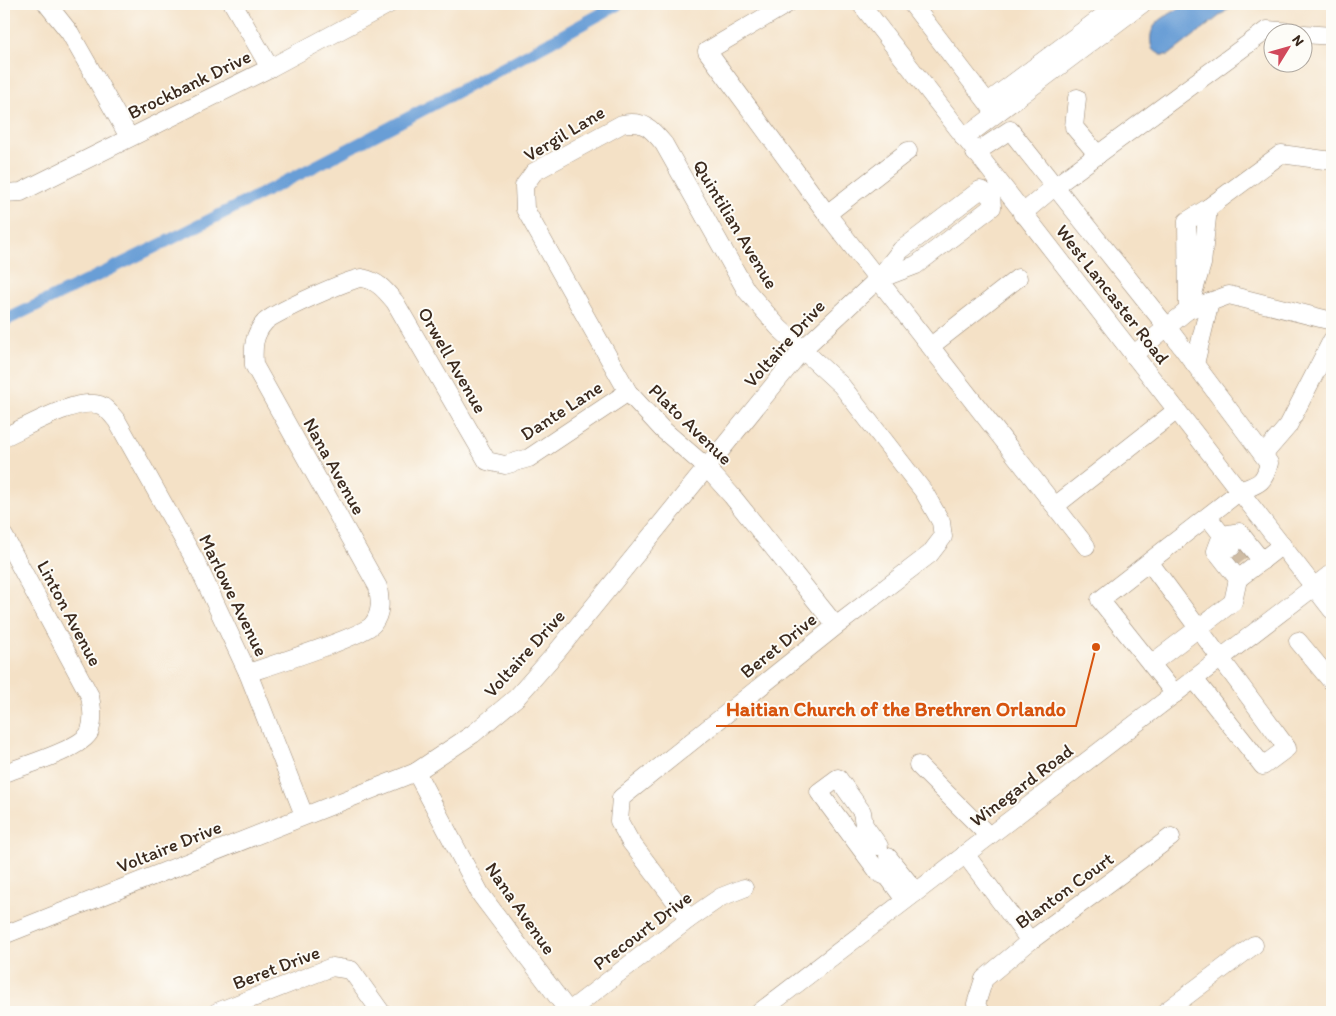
<svg xmlns="http://www.w3.org/2000/svg" width="1336" height="1016" viewBox="0 0 1336 1016" font-family="Itim,sans-serif">
  <style>
    .water { fill: #699ed6; stroke: #52647a }
    .lines { fill: none; stroke-linecap: round; stroke-linejoin: round }
    .canal { stroke: #699ed6; stroke-width: 12 }
    .minor-tunnel { stroke: #cfbca4; stroke-width: 18; stroke-dasharray: 18 9; stroke-linecap: butt }
    .minor-casing { stroke: #988672; stroke-width: 19 }
    .minor { stroke: #fff; stroke-width: 18 }
    .labels { text-anchor: middle; stroke-width: 4; stroke-linejoin: round; paint-order: stroke }
    .street-label { font-size: 19px; fill: #3b2a1e; stroke: #fdfcf7 }
    .leader { fill: none; stroke: #d7540e; stroke-width: 2 }
    .callout-dot { fill: #d7540e; stroke: #fdfcf7; stroke-width: 2 }
    .callout-label { font-size: 20px; text-anchor: middle; font-weight: bold; fill: #d7540e; stroke: #fdfcf7; stroke-width: 4; stroke-linejoin: round; paint-order: stroke }
  </style>
  <rect width="100%" height="100%" fill="#fdfcf7"/>
  <filter id="ink" filterUnits="userSpaceOnUse"><feTurbulence type="fractalNoise" baseFrequency=".02" numOctaves="2"/><feDisplacementMap in="SourceGraphic" scale="10" xChannelSelector="R" yChannelSelector="G"/><feConvolveMatrix kernelMatrix="1 2 1 2 8 2 1 2 1" color-interpolation-filters="sRGB"/></filter>
  <filter id="wash" filterUnits="userSpaceOnUse"><feTurbulence type="fractalNoise" baseFrequency=".0096" numOctaves="4" result="noise"/><feDisplacementMap in="SourceGraphic" scale="20" xChannelSelector="R" yChannelSelector="G"/><feGaussianBlur stdDeviation="1.12" result="paint"/><feColorMatrix in="noise" values="0 0 0 0 0 0 0 0 0 0 0 0 0 0 0 0 0 1.4 0 .05"/><feComposite in="paint" operator="in"/></filter>
  <g filter="url(#wash)">
    <rect width="100%" height="100%" fill="#f4e1c6"/>
    <path class="water" d="M1186 4H1235L1169 55H1161L1152 49C1145 21 1166 18 1186 4Z"/>
    <g class="lines">
      <path class="canal" d="M4 321C212 221 417 116 619 4"/>
    </g>
  </g>
  <g filter="url(#ink)">
    <g class="lines">
      <polyline class="minor-tunnel" points="1232,547 1243,561"/>
      <defs>
        <g id="minor">
          <polyline points="47,4 70,33 129,137"/>
          <polyline points="233,4 270,68"/>
          <polyline points="787,4 707,51 827,214 1086,546"/>
          <polyline points="861,4 1332,610"/>
          <polyline points="912,4 994,111"/>
          <polyline points="1304,34 1332,36"/>
          <polyline points="1077,98 1074,127 1098,155"/>
          <polyline points="988,102 1119,4"/>
          <polyline points="964,138 1142,4"/>
          <path d="M975 153 1010 130 1167 327 1269 463C1264 484 1258 484 1240 491L1100 600 1175 694"/>
          <polyline points="4,193 21,192 270,68 389,4"/>
          <polyline points="1208,208 1187,221 1188,310 1229,295 1332,321"/>
          <polyline points="827,214 908,151"/>
          <polyline points="1022,214 1054,187 1267,30 1293,32"/>
          <polyline points="879,279 916,265 992,207 991,195"/>
          <polyline points="931,346 1018,278"/>
          <polyline points="1133,355 1188,310 1202,264 1208,208 1281,154 1332,161"/>
          <polyline points="1195,364 1210,302"/>
          <path d="M4 437C27 427 76 397 100 405 106 407 113 416 117 421L196 562 248 673 304 815"/>
          <polyline points="1263,455 1288,426 1332,340"/>
          <polyline points="1055,506 1177,410"/>
          <polyline points="1208,517 1222,535 1216,551 1238,579 1282,545"/>
          <path d="M4 536 90 696C92 708 94 719 90 731 83 749 23 766 4 773"/>
          <polyline points="1232,547 1222,535 1239,532 1262,561"/>
          <polyline points="1150,563 1287,748 1263,766 1194,679"/>
          <polyline points="1298,641 1332,682"/>
          <polyline points="1151,664 1233,602 1238,579"/>
          <path d="M248 673C269 666 364 636 373 624 382 612 380 600 378 587L254 365C253 348 253 335 265 322 271 314 353 277 362 278 378 281 385 290 395 302L487 461 505 465 529 458 628 392"/>
          <polyline points="918,765 989,836"/>
          <polyline points="416,772 481,895 569,1012"/>
          <polyline points="879,846 864,825 862,812 838,778 819,792 879,873 888,877 905,900"/>
          <polyline points="965,854 1030,941"/>
          <polyline points="888,857 916,892"/>
          <path d="M689 919 630 841 619 821 621 798 836 626 930 554 943 537 941 522 924 492 841 385 779 328 746 290 664 144C651 128 644 120 622 124L534 172 524 186 525 209 628 392 662 429 706 467 732 496 836 626"/>
          <polyline points="4,935 416,772 473,734 517,697 555,654 803,349 878,279 901,250 980,190 991,195"/>
          <polyline points="217,1012 332,967 351,970 381,1012"/>
          <polyline points="568,1012 689,919 721,897 744,888"/>
          <polyline points="760,1012 1332,573"/>
          <polyline points="980,1012 976,1004 984,979 1030,941 1171,837"/>
          <polyline points="1165,1012 1254,945"/>
        </g>
      </defs>
      <use href="#minor" class="minor-casing"/>
      <use href="#minor" class="minor"/>
    </g>
  </g>
  <g class="labels">
    <g class="street-label">
      <text transform="translate(189 84) rotate(-26)" y="7">Brockbank Drive</text>
      <text transform="translate(564 133) rotate(-31)" y="7">Vergil Lane</text>
      <text transform="translate(736 224) rotate(59)" y="7">Quintilian Avenue</text>
      <text transform="translate(1113 294) rotate(52)" y="7">West Lancaster Road</text>
      <text transform="translate(784 343) rotate(-48)" y="7">Voltaire Drive</text>
      <text transform="translate(453 360) rotate(60)" y="7">Orwell Avenue</text>
      <text transform="translate(561 410) rotate(-33)" y="7">Dante Lane</text>
      <text transform="translate(691 424) rotate(44)" y="7">Plato Avenue</text>
      <text transform="translate(335 466) rotate(61)" y="7">Nana Avenue</text>
      <text transform="translate(234 595) rotate(64)" y="7">Marlowe Avenue</text>
      <text transform="translate(70 613) rotate(62)" y="7">Linton Avenue</text>
      <text transform="translate(778 645) rotate(-39)" y="7">Beret Drive</text>
      <text transform="translate(524 653) rotate(-48)" y="7">Voltaire Drive</text>
      <text transform="translate(1021 785) rotate(-37)" y="7">Winegard Road</text>
      <text transform="translate(169 846) rotate(-22)" y="7">Voltaire Drive</text>
      <text transform="translate(1064 890) rotate(-36)" y="7">Blanton Court</text>
      <text transform="translate(521 908) rotate(55)" y="7">Nana Avenue</text>
      <text transform="translate(642 930) rotate(-37)" y="7">Precourt Drive</text>
      <text transform="translate(276 967) rotate(-21)" y="7">Beret Drive</text>
    </g>
  </g>
  <path class="leader" d="M1096 647L1076 726H716"/>
  <circle class="callout-dot" cx="1096" cy="647" r="5"/>
  <g class="callout-label">
    <text x="896" y="716">Haitian Church of the Brethren Orlando</text>
  </g>
  <rect width="1336" height="1016" fill="none" stroke="#fdfcf7" stroke-width="20"/>
  <g transform="translate(1288 48) rotate(53)"><circle r="24" fill="#fdfcf7" stroke="#afa8a0"/>
  <path d="M0-4L9 19L0 12L-9 19Z" fill="#d1495b"/>
  <text y="-8" font-size="14" font-weight="bold" text-anchor="middle" fill="#3b2a1e">N</text>
  </g>
</svg>
